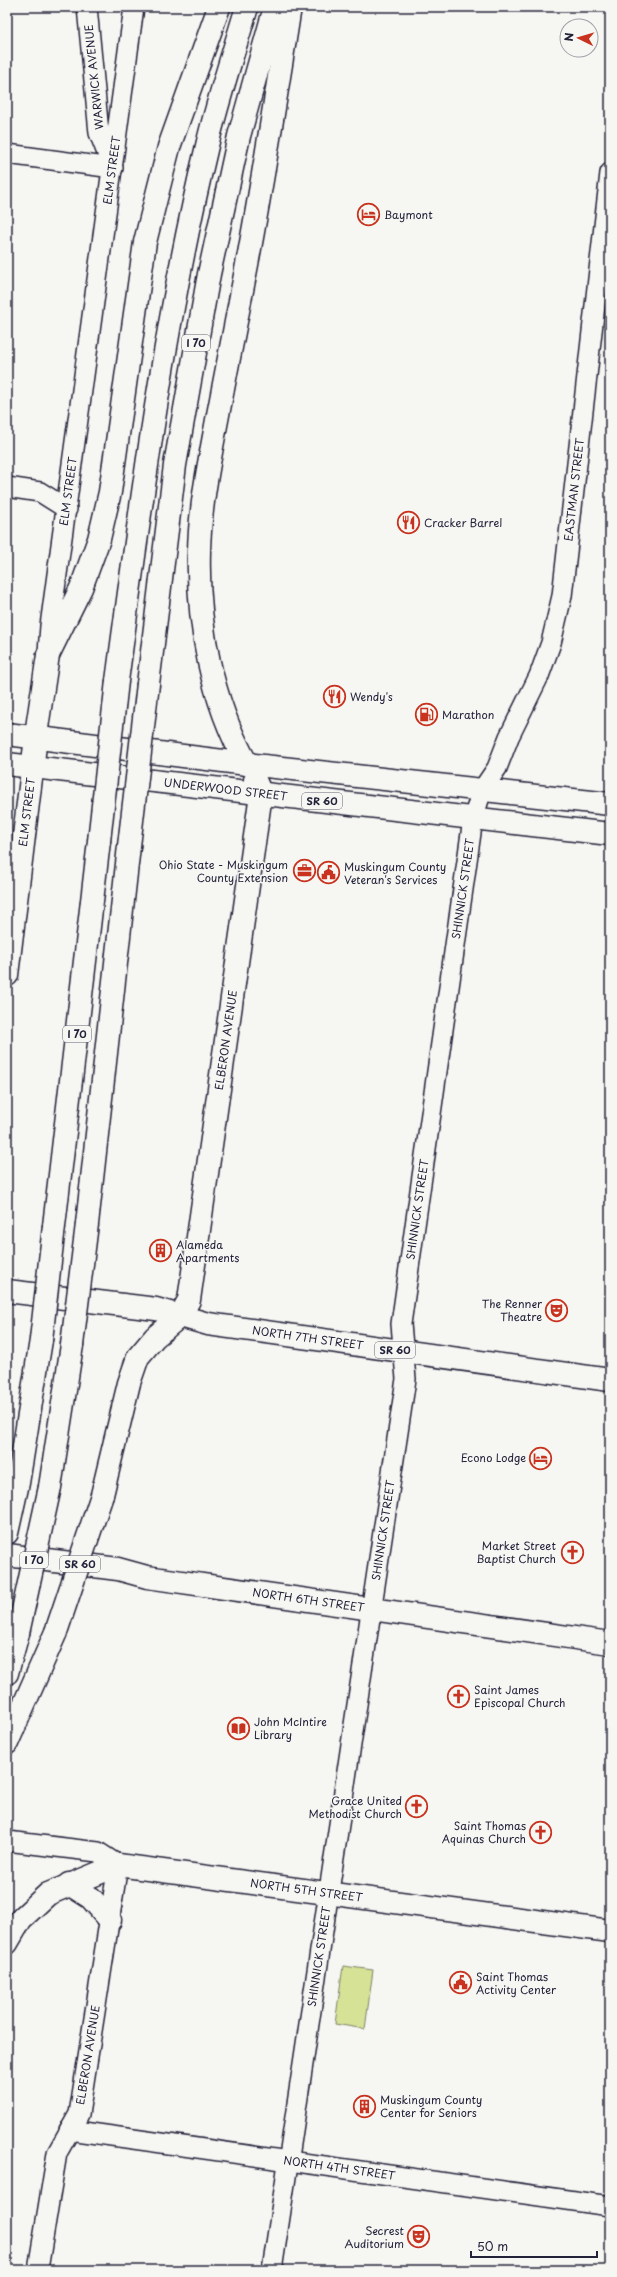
<svg xmlns="http://www.w3.org/2000/svg" width="617" height="2277" viewBox="0 0 617 2277" font-family="'Playpen Sans',sans-serif">
  <style>
    .green { fill: #d6e295; stroke: #7c8268 }
    .lines { fill: none; stroke-linecap: round; stroke-linejoin: round }
    .minor-casing { stroke: #22223b; stroke-width: 22 }
    .secondary-casing { stroke: #22223b; stroke-width: 25 }
    .primary-casing { stroke: #22223b; stroke-width: 25 }
    .motorway-casing { stroke: #22223b; stroke-width: 25 }
    .minor { stroke: #f6f6f2; stroke-width: 19 }
    .secondary { stroke: #f6f6f2; stroke-width: 22 }
    .primary { stroke: #f6f6f2; stroke-width: 22 }
    .motorway { stroke: #f6f6f2; stroke-width: 22 }
    .motorway-bridge-casing { stroke: #22223b; stroke-width: 25; stroke-linecap: butt }
    .motorway-bridge { stroke: #f6f6f2; stroke-width: 22 }
    .labels { text-anchor: middle; stroke-width: 3; stroke-linejoin: round; paint-order: stroke }
    .shield { fill: #f6f6f2; stroke: #626272; stroke-width: 1 }
    .shield-label { font-size: 10px; font-weight: bold; fill: #22223b }
    .street-label { font-size: 11px; fill: #22223b; stroke: #f6f6f2 }
    .poi-label { font-size: 11px; fill: #22223b; stroke: #f6f6f2; text-anchor: start }
  </style>
  <rect width="100%" height="100%" fill="#f6f6f2"/>
  <filter id="ink" filterUnits="userSpaceOnUse"><feTurbulence type="fractalNoise" baseFrequency=".025" numOctaves="2"/><feDisplacementMap in="SourceGraphic" scale="8" xChannelSelector="R" yChannelSelector="G"/><feConvolveMatrix kernelMatrix="1 2 1 2 8 2 1 2 1" color-interpolation-filters="sRGB"/></filter>
  <g filter="url(#ink)">
    <polygon class="green" points="343,1966 373,1970 365,2029 335,2024"/>
    <g class="lines">
      <defs>
        <g id="minor">
          <polyline points="7,154 113,168 99,133 87,7"/>
          <polyline points="7,487 40,492 67,509"/>
          <path id="s1" d="M48 652 50 626 134 7"/>
          <polyline points="7,1841 98,1852 118,1865 79,2114 57,2153 39,2263"/>
          <path id="s2" d="M69 2130 610 2206"/>
          <path id="s3" d="M272 2270 406 1379 401 1324 473 819 482 790 497 768 509 737 539 676 551 643 562 596 610 173"/>
        </g>
        <g id="secondary">
          <path id="s4" d="M118 1865 610 1931"/>
        </g>
        <g id="primary">
          <polyline points="7,734 247,764 610,804"/>
          <path id="s5" d="M7 764 610 834"/>
          <path id="s6" d="M7 975 38 721 48 655"/>
          <path id="s7" d="M7 1291 156 1309 208 1324 610 1380"/>
          <path id="s8" d="M180 1316 189 1300 261 794 255 780"/>
          <path id="s9" d="M7 1555 118 1569 147 1577 610 1643"/>
        </g>
        <g id="motorway">
          <polyline points="48,655 81,588 99,539 110,492 145,242 169,147 219,7"/>
          <path d="M117 681C141 503 164 325 206 150 217 102 233 54 247 7"/>
          <polyline points="148,684 175,465 209,274 239,136 275,7"/>
          <path d="M247 764C211 700 197 624 199 551 200 507 209 463 217 420 226 372 236 324 245 275 262 186 276 97 290 7"/>
          <polyline points="87,1224 129,846"/>
          <polyline points="54,1226 99,841"/>
          <polyline points="50,1487 72,1345"/>
          <polyline points="102,1495 129,1383 138,1357 155,1337 180,1316"/>
          <polyline points="7,1533 18,1483 41,1340"/>
          <polyline points="7,1673 18,1633"/>
          <polyline points="7,1743 56,1632"/>
          <polyline points="69,1884 91,1898 110,1920"/>
          <polyline points="7,1943 21,1919 48,1894 118,1865"/>
        </g>
      </defs>
      <use href="#minor" class="minor-casing"/>
      <use href="#secondary" class="secondary-casing"/>
      <use href="#primary" class="primary-casing"/>
      <use href="#motorway" class="motorway-casing"/>
      <use href="#minor" class="minor"/>
      <use href="#secondary" class="secondary"/>
      <use href="#primary" class="primary"/>
      <use href="#motorway" class="motorway"/>
      <defs>
        <g id="motorway-bridge">
          <polyline points="99,841 117,681"/>
          <polyline points="129,846 148,684"/>
          <polyline points="41,1340 54,1226"/>
          <polyline points="72,1345 87,1224"/>
          <polyline points="56,1632 102,1495"/>
          <polyline points="18,1633 50,1487"/>
        </g>
      </defs>
      <use href="#motorway-bridge" class="motorway-bridge-casing"/>
      <use href="#motorway-bridge" class="motorway-bridge"/>
    </g>
  </g>
  <defs>
    <symbol id="hotel-ring" viewBox="-11 -11 22 22"><circle r="9.5" fill="#f6f6f2" stroke="#c8321e" stroke-width="1.5"/><path d="M-6-4.5h1.5V1H6V5H4.5V3h-9V5H-6ZM-4 0a1.8 1.8 0 1 1 3.6 0ZM.5 0V-2.5h3Q6-2.5 6 0Z" fill="#c8321e"/></symbol>
    <symbol id="restaurant-ring" viewBox="-11 -11 22 22"><circle r="9.5" fill="#f6f6f2" stroke="#c8321e" stroke-width="1.5"/><path d="M-5-6h1v4h1v-4h1v4h1v-4h1v5L-1.5 .5V6h-2V.5L-5-1ZM5-6V6H3V1.5H1.5Q1.5-4 5-6Z" fill="#c8321e"/></symbol>
    <symbol id="fuel-ring" viewBox="-11 -11 22 22"><circle r="9.5" fill="#f6f6f2" stroke="#c8321e" stroke-width="1.5"/><path d="M-5.5-6h7V0h2V4h1.3V-2.5L3-4.5l.8-.8L6-3V5H2.5V1h-1V6h-7ZM-4.2-4.7v3.2H.2V-4.7Z" fill="#c8321e"/></symbol>
    <symbol id="office-ring" viewBox="-11 -11 22 22"><circle r="9.5" fill="#f6f6f2" stroke="#c8321e" stroke-width="1.5"/><path d="M-6-3h4V-5.5h4V-3h4V5H-6ZM-1-4.5V-3h2v-1.5ZM-6 0V1H6V0Z" fill="#c8321e"/></symbol>
    <symbol id="civic-ring" viewBox="-11 -11 22 22"><circle r="9.5" fill="#f6f6f2" stroke="#c8321e" stroke-width="1.5"/><path d="M-.6-6.5H3V-4.5H.6V-3L4-1V1h2V6H-6V1h2V-1L-.6-3ZM-1.2 2.5V6h2.4V2.5Z" fill="#c8321e"/></symbol>
    <symbol id="building-ring" viewBox="-11 -11 22 22"><circle r="9.5" fill="#f6f6f2" stroke="#c8321e" stroke-width="1.5"/><path d="M-4-6H4V6H1V3H-1V6H-4ZM-2.5-4.3h1.7v1.8h-1.7ZM.8-4.3h1.7v1.8H.8ZM-2.5-1h1.7V.8h-1.7ZM.8-1h1.7V.8H.8Z" fill="#c8321e"/></symbol>
    <symbol id="theatre-ring" viewBox="-11 -11 22 22"><circle r="9.5" fill="#f6f6f2" stroke="#c8321e" stroke-width="1.5"/><path d="M-5-5.5Q0-4 5-5.5V0Q5 5 0 6Q-5 5-5 0ZM-3.3-2.5H-1v1.5H-3.3ZM1-2.5H3.3v1.5H1ZM-2.8 1Q0 5.5 2.8 1Z" fill="#c8321e"/></symbol>
    <symbol id="church-ring" viewBox="-11 -11 22 22"><circle r="9.5" fill="#f6f6f2" stroke="#c8321e" stroke-width="1.5"/><path d="M-1.2-6h2.4v3.5h3.3v2.4h-3.3V6h-2.4V-.1h-3.3v-2.4h3.3Z" fill="#c8321e"/></symbol>
    <symbol id="library-ring" viewBox="-11 -11 22 22"><circle r="9.5" fill="#f6f6f2" stroke="#c8321e" stroke-width="1.5"/><path d="M-6-4Q-3-5.5-.7-3.5V5Q-3 3-6 4ZM6-4Q3-5.5 .7-3.5V5Q3 3 6 4Z" fill="#c8321e"/></symbol>
  </defs>
  <g fill-rule="evenodd">
    <use href="#hotel-ring" x="356" y="202" width="25" height="25"/>
    <use href="#restaurant-ring" x="396" y="510" width="25" height="25"/>
    <use href="#restaurant-ring" x="322" y="684" width="25" height="25"/>
    <use href="#fuel-ring" x="414" y="702" width="25" height="25"/>
    <use href="#office-ring" x="292" y="858" width="25" height="25"/>
    <use href="#civic-ring" x="316" y="860" width="25" height="25"/>
    <use href="#building-ring" x="148" y="1238" width="25" height="25"/>
    <use href="#theatre-ring" x="544" y="1298" width="25" height="25"/>
    <use href="#hotel-ring" x="528" y="1446" width="25" height="25"/>
    <use href="#church-ring" x="560" y="1540" width="25" height="25"/>
    <use href="#church-ring" x="446" y="1684" width="25" height="25"/>
    <use href="#library-ring" x="226" y="1716" width="25" height="25"/>
    <use href="#church-ring" x="404" y="1794" width="25" height="25"/>
    <use href="#church-ring" x="528" y="1820" width="25" height="25"/>
    <use href="#civic-ring" x="448" y="1970" width="25" height="25"/>
    <use href="#building-ring" x="352" y="2094" width="25" height="25"/>
    <use href="#theatre-ring" x="406" y="2224" width="25" height="25"/>
  </g>
  <g class="labels">
    <g class="shield">
      <rect x="182" y="335" width="28" height="16" rx="3"/>
      <rect x="302" y="793" width="40" height="16" rx="3"/>
      <rect x="63" y="1026" width="28" height="16" rx="3"/>
      <rect x="375" y="1342" width="40" height="16" rx="3"/>
      <rect x="20" y="1552" width="28" height="16" rx="3"/>
      <rect x="60" y="1556" width="40" height="16" rx="3"/>
    </g>
    <g class="shield-label">
      <text x="196" y="347">I 70</text>
      <text x="322" y="805">SR 60</text>
      <text x="77" y="1038">I 70</text>
      <text x="395" y="1354">SR 60</text>
      <text x="34" y="1564">I 70</text>
      <text x="80" y="1568">SR 60</text>
    </g>
    <g class="street-label">
      <text transform="translate(94 77) rotate(-96)" y="4">WARWICK AVENUE</text>
      <text dy="4" stroke="none"><textPath href="#s1" startOffset="486">ELM STREET</textPath></text>
      <text dy="4" stroke="none"><textPath href="#s3" startOffset="1815">EASTMAN STREET</textPath></text>
      <text dy="4" stroke="none"><textPath href="#s1" startOffset="162">ELM STREET</textPath></text>
      <text dy="4" stroke="none"><textPath href="#s5" startOffset="220">UNDERWOOD STREET</textPath></text>
      <text dy="4" stroke="none"><textPath href="#s6" startOffset="164">ELM STREET</textPath></text>
      <text dy="4" stroke="none"><textPath href="#s3" startOffset="1396">SHINNICK STREET</textPath></text>
      <text dy="4" stroke="none"><textPath href="#s8" startOffset="281">ELBERON AVENUE</textPath></text>
      <text dy="4" stroke="none"><textPath href="#s3" startOffset="1072">SHINNICK STREET</textPath></text>
      <text dy="4" stroke="none"><textPath href="#s7" startOffset="305">NORTH 7TH STREET</textPath></text>
      <text dy="4" stroke="none"><textPath href="#s3" startOffset="748">SHINNICK STREET</textPath></text>
      <text dy="4" stroke="none"><textPath href="#s9" startOffset="305">NORTH 6TH STREET</textPath></text>
      <text dy="4" stroke="none"><textPath href="#s4" startOffset="190">NORTH 5TH STREET</textPath></text>
      <text dy="4" stroke="none"><textPath href="#s3" startOffset="317">SHINNICK STREET</textPath></text>
      <text transform="translate(88 2055) rotate(-81)" y="4">ELBERON AVENUE</text>
      <text dy="4" stroke="none"><textPath href="#s2" startOffset="273">NORTH 4TH STREET</textPath></text>
    </g>
    <g class="poi-label">
      <text x="384" y="219">Baymont</text>
      <text x="424" y="527">Cracker Barrel</text>
      <text x="350" y="701">Wendy's</text>
      <text x="442" y="719">Marathon</text>
      <text x="288" y="869" text-anchor="end">Ohio State - Muskingum<tspan x="288" dy="13">County Extension</tspan></text>
      <text x="344" y="871">Muskingum County<tspan x="344" dy="13">Veteran's Services</tspan></text>
      <text x="176" y="1249">Alameda<tspan x="176" dy="13">Apartments</tspan></text>
      <text x="542" y="1308" text-anchor="end">The Renner<tspan x="542" dy="13">Theatre</tspan></text>
      <text x="526" y="1462" text-anchor="end">Econo Lodge</text>
      <text x="556" y="1550" text-anchor="end">Market Street<tspan x="556" dy="13">Baptist Church</tspan></text>
      <text x="474" y="1694">Saint James<tspan x="474" dy="13">Episcopal Church</tspan></text>
      <text x="254" y="1726">John McIntire<tspan x="254" dy="13">Library</tspan></text>
      <text x="402" y="1805" text-anchor="end">Grace United<tspan x="402" dy="13">Methodist Church</tspan></text>
      <text x="526" y="1830" text-anchor="end">Saint Thomas<tspan x="526" dy="13">Aquinas Church</tspan></text>
      <text x="476" y="1981">Saint Thomas<tspan x="476" dy="13">Activity Center</tspan></text>
      <text x="380" y="2104">Muskingum County<tspan x="380" dy="13">Center for Seniors</tspan></text>
      <text x="404" y="2235" text-anchor="end">Secrest<tspan x="404" dy="13">Auditorium</tspan></text>
    </g>
  </g>
  <rect width="617" height="2277" fill="none" stroke="#f6f6f2" stroke-width="24"/>
  <rect x="12" y="12" width="593" height="2253" fill="none" stroke="#22223b" stroke-width="1.5" filter="url(#ink)"/>
  <g transform="translate(579 38) rotate(275)"><circle r="19" fill="#f6f6f2" stroke="#a1a1a9"/>
  <path d="M0-3L7 15L0 10L-7 15Z" fill="#c8321e"/>
  <text y="-6" font-size="11" font-weight="bold" text-anchor="middle" fill="#22223b">N</text>
  </g>
  <path d="M471 2251v6h126v-6" fill="none" stroke="#22223b" stroke-width="2"/>
  <text x="477" y="2251" font-size="12" fill="#22223b" stroke="#f6f6f2" stroke-width="3" paint-order="stroke">50 m</text>
</svg>
